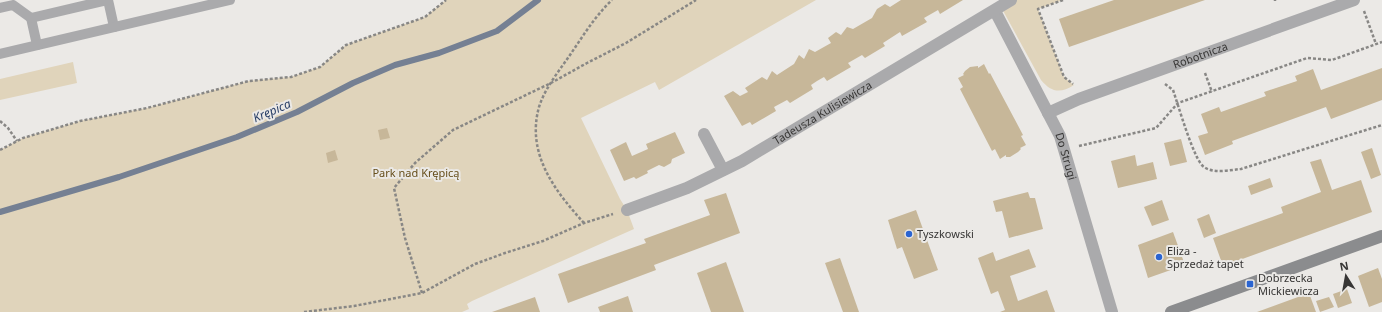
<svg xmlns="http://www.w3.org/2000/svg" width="1382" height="312" viewBox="0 0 1382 312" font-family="'Noto Sans',sans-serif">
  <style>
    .green { fill: #e0d4bb }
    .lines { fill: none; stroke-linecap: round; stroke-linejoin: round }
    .stream { stroke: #758093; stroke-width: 6 }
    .building { fill: #c7b799 }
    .path { stroke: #888785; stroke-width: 2.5; stroke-dasharray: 3 2; stroke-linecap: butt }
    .lane { stroke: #aaaaac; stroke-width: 10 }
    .street { stroke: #aaaaac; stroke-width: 12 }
    .secondary { stroke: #8b8c8e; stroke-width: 12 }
    .poi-dot { fill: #2a64d1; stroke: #ebe9e6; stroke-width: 1.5 }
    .labels { text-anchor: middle; stroke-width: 4; stroke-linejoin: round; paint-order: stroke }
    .street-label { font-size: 11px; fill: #373635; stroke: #ebe9e6 }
    .park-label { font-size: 11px; fill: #664e1b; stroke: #ebe9e6 }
    .poi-label { font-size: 11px; fill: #373635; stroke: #ebe9e6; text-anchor: start }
    .water-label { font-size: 12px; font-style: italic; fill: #293f67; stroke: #ebe9e6 }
  </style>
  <rect width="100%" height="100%" fill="#ebe9e6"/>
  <g class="green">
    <polygon points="446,0 534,0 506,25 538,0 816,0 659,90 655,82 581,118 620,199 627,210 634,229 472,301 467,304 469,309 462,312 0,312 0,150 23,138 80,121 147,108 249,81 291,77 320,67 346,45 425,17"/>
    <path d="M1011 0H1063L1038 9 1064 77 1074 85C1060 94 1051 92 1041 80L1001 7Z"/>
    <polygon points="73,62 77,83 0,100 0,79"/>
  </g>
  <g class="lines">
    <polyline class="stream" points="0,212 119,177 237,137 297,112 353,83 395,65 439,53 497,31 538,0"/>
  </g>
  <g class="building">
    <polygon points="901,0 963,0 940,14 938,10 924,18 927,22 902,36 900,32 883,43 885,46 865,58 862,55 848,63 851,67 827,81 824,77 817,81 811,85 813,89 790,103 787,100 774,107 776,111 752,125 750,122 742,126 724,96 733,91 740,96 748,92 745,88 762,77 767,80 772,71 777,75 794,64 799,55 804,59 809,49 815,52 831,43 828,38 836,32 841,35 847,27 853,29 872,18 877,9 885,4 890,7"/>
    <polygon points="1114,0 1205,0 1069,47 1059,19"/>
    <polygon points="984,64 989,74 990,73 1023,135 1021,136 1026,145 1020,148 1021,149 1018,152 1010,157 1006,157 1006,155 1000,159 995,149 992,151 960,89 963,87 958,78 964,75 963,74 965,71 970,67 978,66 978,68"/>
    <polygon points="1382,68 1382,100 1331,119 1326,107 1232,141 1233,144 1205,155 1198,136 1208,133 1201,114 1219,107 1221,112 1266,96 1264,92 1297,81 1295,76 1313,69 1321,90"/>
    <polygon points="387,128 390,138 380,140 378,130"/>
    <polygon points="675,132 685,153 672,159 671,163 664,167 659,165 647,171 648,173 636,179 634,177 624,181 610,150 626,142 632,156 648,149 646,144"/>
    <polygon points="1181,139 1187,162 1170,166 1164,143"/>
    <polygon points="1372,148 1381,175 1371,179 1361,152"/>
    <polygon points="335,150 338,160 328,163 326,153"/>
    <polygon points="1135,155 1137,166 1153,162 1157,179 1118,188 1111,161"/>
    <polygon points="1321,159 1332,190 1361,180 1372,212 1223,266 1213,238 1283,213 1281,207 1321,192 1310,162"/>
    <polygon points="1270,178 1273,187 1251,195 1248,186"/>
    <polygon points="1028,192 1030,198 1035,198 1043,229 1009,238 1002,211 996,212 993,201"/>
    <polygon points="726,193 740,233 654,265 656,270 568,303 558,274 646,243 644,239 710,215 704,200"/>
    <polygon points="1162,200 1169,220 1152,226 1144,207"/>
    <polygon points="916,210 938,270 914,279 902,247 897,249 888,220"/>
    <polygon points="1209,214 1216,233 1204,238 1197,219"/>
    <polygon points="1173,232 1185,265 1148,278 1138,245"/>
    <polygon points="1029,249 1036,267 1010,276 1018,301 1047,290 1055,312 1000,312 1005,310 998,291 991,294 978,258 993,252 996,261"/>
    <polygon points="840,258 859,312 843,312 825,263"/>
    <polygon points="726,262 744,312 711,312 697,273"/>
    <polygon points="1378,268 1382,279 1382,302 1369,307 1358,276"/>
    <polygon points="1347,289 1352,303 1338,308 1333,294"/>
    <polygon points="1309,293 1316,312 1257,312"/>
    <polygon points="628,296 633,312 600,312 598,307"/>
    <polygon points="535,297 540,312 492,312"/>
    <polygon points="1329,297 1334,307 1320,312 1316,301"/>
  </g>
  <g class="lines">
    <g class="path">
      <polyline points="1063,0 1038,9 1064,77 1073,84"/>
      <polyline points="1275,0 1275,1"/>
      <polyline points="1364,11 1376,44"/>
      <polyline points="1205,73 1212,92"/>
      <path d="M1165 84 1173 90C1178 104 1194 161 1204 167 1214 174 1229 170 1241 169L1382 125"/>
      <polyline points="0,121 8,128 17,141"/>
      <polyline points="1079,146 1156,128 1178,103 1307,58 1332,60 1382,42"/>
      <polyline points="0,150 23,138 80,121 147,108 249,81 291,77 320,67 346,45 425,17 446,0"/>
      <path d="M584 223C555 191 526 154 539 107 545 88 559 71 570 55 583 36 595 16 612 0"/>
      <polyline points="422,293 405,238 394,188 415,163 453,130 551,83 587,63 626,43 696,0"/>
      <polyline points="304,312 354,306 422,293 475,264 505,253 543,241 584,223 613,214"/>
    </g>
    <g class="lane">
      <polyline points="108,0 114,27"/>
      <polyline points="0,8 13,5 31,18 37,45"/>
      <polyline points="31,18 108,0"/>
      <polyline points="0,54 230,0"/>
    </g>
    <g class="street">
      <path id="s1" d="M995 11 1060 136 1112 312"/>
      <path id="s2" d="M1048 113 1079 99 1354 0"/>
      <polyline points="704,134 723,170"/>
      <path id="s3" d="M627 210 687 188 742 161 1011 0"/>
    </g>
    <polyline class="secondary" points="1171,312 1382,236"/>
  </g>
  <g class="poi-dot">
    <circle cx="909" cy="234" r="4"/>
    <circle cx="1159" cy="257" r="4"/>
    <rect x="1246" y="280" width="8" height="8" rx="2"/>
  </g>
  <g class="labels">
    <g class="street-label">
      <text dy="4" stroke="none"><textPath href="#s2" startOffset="163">Robotnicza</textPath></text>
      <text dy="4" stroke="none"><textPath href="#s3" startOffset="219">Tadeusza Kulisiewicza</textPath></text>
      <text dy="4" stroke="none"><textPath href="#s1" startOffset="162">Do Strugi</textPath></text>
    </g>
    <g class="park-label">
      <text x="416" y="177">Park nad Krępicą</text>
    </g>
    <g class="poi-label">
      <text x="917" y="238">Tyszkowski</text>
      <text x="1167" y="255">Eliza -<tspan x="1167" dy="13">Sprzedaż tapet</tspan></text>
      <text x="1258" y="282">Dobrzecka<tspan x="1258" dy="13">Mickiewicza</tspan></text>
    </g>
    <g class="water-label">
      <text transform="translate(272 111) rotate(-23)" y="4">Krępica</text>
    </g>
  </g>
  <g transform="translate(1346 276) rotate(349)" stroke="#ebe9e6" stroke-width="3" paint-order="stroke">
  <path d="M0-3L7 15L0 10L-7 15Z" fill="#373635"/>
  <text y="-6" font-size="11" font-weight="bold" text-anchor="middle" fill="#373635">N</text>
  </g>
</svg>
